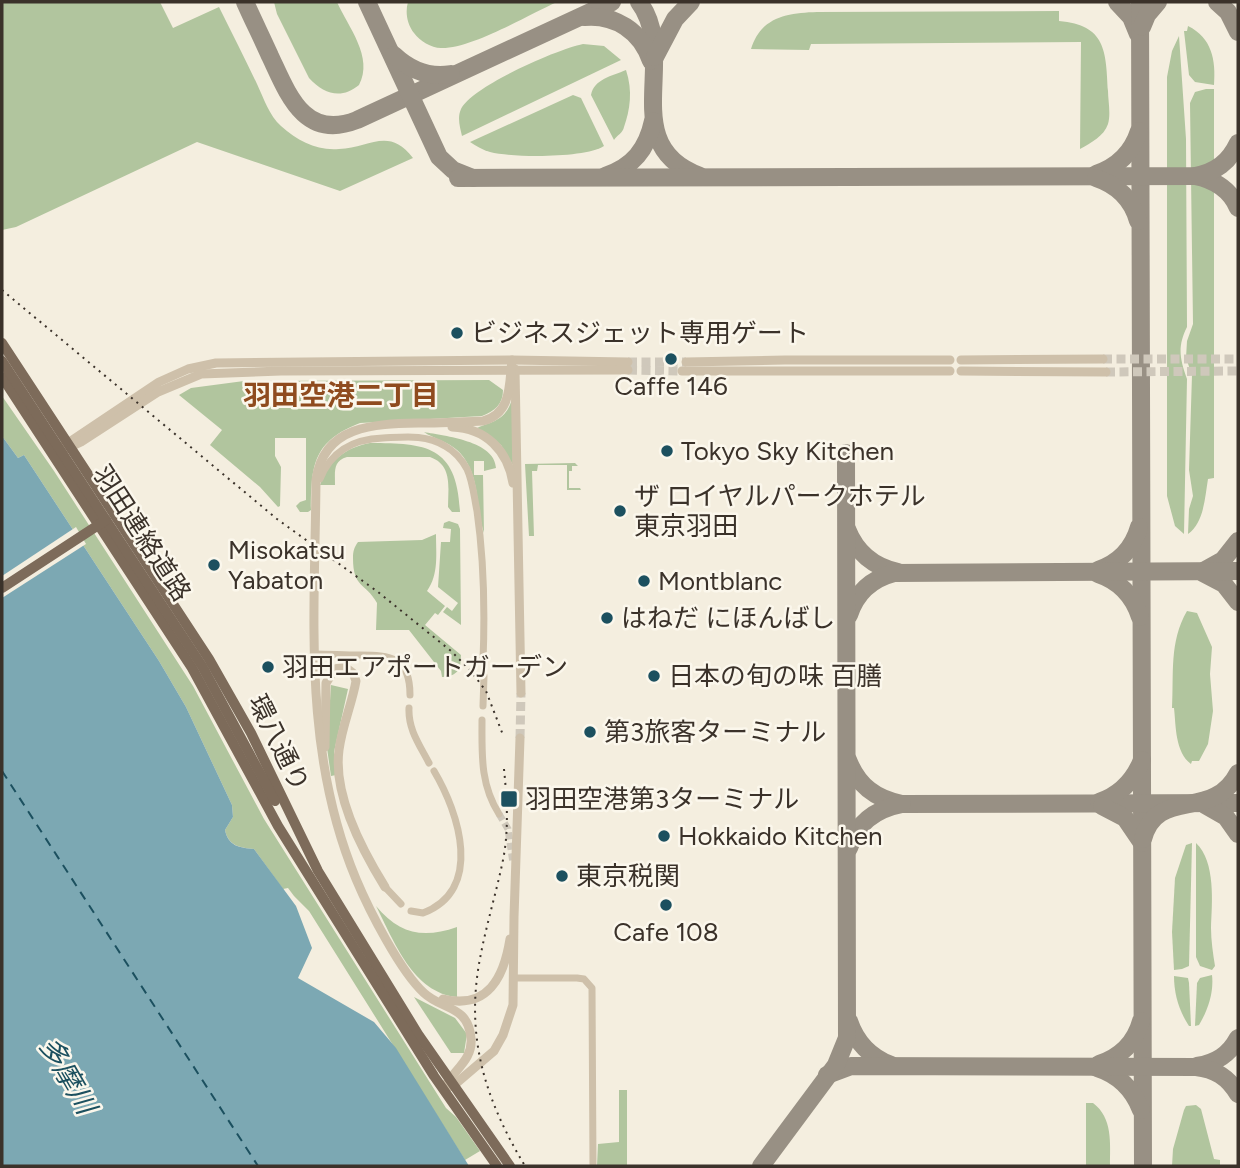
<svg xmlns="http://www.w3.org/2000/svg" width="1240" height="1168" viewBox="0 0 1240 1168" font-family="Figtree,'Noto Sans JP',sans-serif">
  <style>
    .green { fill: #b1c59e }
    .water { fill: #7ca8b3 }
    .pier { fill: #f4eedf }
    .lines { fill: none; stroke-linecap: round; stroke-linejoin: round }
    .ferry { stroke: #1c505f; stroke-width: 2; stroke-dasharray: 9 7; stroke-linecap: butt }
    .taxiway { stroke: #989084; stroke-width: 18 }
    .minor-tunnel { stroke: #cfc8bb; stroke-width: 7; stroke-dasharray: 7 3.5; stroke-linecap: butt }
    .tertiary-tunnel { stroke: #cfc8bb; stroke-width: 9; stroke-dasharray: 9 4.5; stroke-linecap: butt }
    .minor { stroke: #cec0aa; stroke-width: 7 }
    .tertiary { stroke: #cec0aa; stroke-width: 9 }
    .primary { stroke: #7d6b5a; stroke-width: 10 }
    .rail { stroke: #3b322a; stroke-width: 2; stroke-dasharray: 2 5; stroke-linecap: butt }
    .primary-bridge { stroke: #7d6b5a; stroke-width: 10 }
    .poi-dot { fill: #1c505f; stroke: #fbf7ec; stroke-width: 2.5 }
    .labels { text-anchor: middle; stroke-width: 5; stroke-linejoin: round; paint-order: stroke }
    .poi-label { font-size: 26px; fill: #3b322a; stroke: #fbf7ec; text-anchor: start }
    .street-label { font-size: 26px; fill: #3b322a; stroke: #fbf7ec }
    .neighbourhood-label { font-size: 28px; font-weight: bold; fill: #8f4b1e; stroke: #fbf7ec }
    .water-label { font-size: 28px; font-style: italic; fill: #1c505f; stroke: #fbf7ec }
  </style>
  <rect width="100%" height="100%" fill="#f4eedf"/>
  <g class="green">
    <path d="M2 2H160L173 28 219 7C232 33 245 59 257 84 264 99 269 115 281 126 298 141 317 151 339 149 369 148 389 126 413 158L340 191 197 142 16 227 2 230Z"/>
    <path d="M274 2H337C348 27 374 57 359 85 341 100 324 94 309 78L277 14Z"/>
    <path d="M408 2H557C528 15 471 49 441 48 431 48 420 41 414 33 407 24 405 12 408 2Z"/>
    <path d="M1059 11V21C1106 25 1106 51 1108 91 1108 100 1111 114 1108 124 1104 136 1091 143 1080 149L1081 42 811 44 809 50 751 49C761 17 787 13 817 12Z"/>
    <path d="M1188 26C1212 38 1216 60 1214 85L1195 82 1189 75 1184 31H1187Z"/>
    <path d="M1179 36 1186 139 1187 327C1177 347 1180 359 1187 379L1184 534 1175 526 1167 496V77L1172 51Z"/>
    <path d="M583 44 604 46 621 60 462 136C460 127 457 118 461 109 472 86 558 49 583 44Z"/>
    <path d="M626 70C633 91 630 110 624 127 623 133 617 135 614 140L591 95C594 79 612 76 626 70Z"/>
    <path d="M1206 89H1214V478L1208 479C1205 497 1204 523 1188 534L1189 509 1193 496 1189 470 1192 375 1186 358 1187 341 1193 324 1190 103 1195 92Z"/>
    <path d="M573 95 581 98 604 146C586 158 514 158 490 152 483 150 476 146 470 142Z"/>
    <path d="M489 380 503 390C503 404 495 411 482 416L360 423C314 441 311 464 311 510L308 512H300L296 506 300 502 306 500V438H275V456L281 467 280 506 278 507 260 487 210 445 222 430 179 395 191 388 244 381Z"/>
    <path d="M2 396 54 471 193 686 264 819 446 1108 456 1117 480 1151 465 1160 309 911 294 896 288 888 283 889 254 849C241 848 228 846 225 830L233 817 232 805 186 707 159 661 24 455 18 458 2 436Z"/>
    <path d="M512 399 513 465 501 445 477 428C494 421 506 420 512 399Z"/>
    <path d="M424 432C445 436 495 441 496 468L484 471V461H474V475H483L484 533C475 506 481 472 457 450 447 441 432 438 424 432Z"/>
    <path d="M370 443C427 443 457 446 460 512H452L448 507C448 488 453 465 430 457H347C333 461 335 471 335 485H320C329 461 344 448 370 443Z"/>
    <polygon points="575,463 578,466 572,466 572,471 569,471 569,488 580,488 581,490 567,490 567,465 538,465 537,471 532,471 534,536 529,536 525,464"/>
    <polygon points="449,521 458,524 460,529 461,625 443,612 447,607 452,611 458,603 438,587 441,542 450,542 451,529 443,528 444,523"/>
    <path d="M436 534C436 554 439 574 427 591L445 606 438 615 435 613 425 625 461 655 460 669C454 675 450 677 442 677L441 671 409 630H376L377 603C365 582 353 588 353 558 353 551 354 548 358 542L422 540Z"/>
    <path d="M1187 611 1197 613 1212 647 1210 674 1213 711 1208 744 1199 761H1192L1191 764C1175 752 1176 726 1174 708H1172C1174 674 1169 642 1187 611Z"/>
    <polygon points="331,685 348,689 334,752 336,775 331,776 327,748"/>
    <polygon points="1192,843 1189,966 1182,969 1174,970 1172,932 1175,878 1186,845"/>
    <path d="M1196 843C1216 862 1212 903 1211 928 1211 940 1213 954 1215 966L1212 970 1200 966 1196 957Z"/>
    <path d="M376 906C399 934 423 939 457 927V997C413 993 394 941 376 906Z"/>
    <path d="M1212 975C1214 992 1208 1010 1199 1025L1195 1026 1197 983 1200 978Z"/>
    <path d="M1174 976 1188 978 1189 983 1191 1026H1189C1179 1011 1174 994 1174 976Z"/>
    <polygon points="414,997 455,1018 467,1034 464,1053 451,1053"/>
    <polygon points="619,1090 627,1090 627,1166 597,1166 598,1144 619,1142"/>
    <path d="M1086 1103H1093C1113 1118 1110 1143 1110 1166H1086Z"/>
    <polygon points="1196,1105 1201,1109 1214,1159 1220,1160 1220,1166 1172,1166 1173,1149 1184,1110 1186,1106"/>
  </g>
  <path class="water" d="M2 436 18 458 24 455 159 661 186 707 232 805 233 817 225 830C228 846 240 848 254 849L296 906 312 948 298 978 374 1022 396 1048 469 1166H2Z"/>
  <polygon class="pier" points="76,527 86,544 2,598 2,576"/>
  <g class="lines">
    <polyline class="ferry" points="2,771 258,1166"/>
    <g class="taxiway">
      <path d="M245 2C253 20 262 38 270 56 288 94 304 141 357 120L612 2"/>
      <polyline points="367,2 439,157 453,170 473,178"/>
      <path d="M639 2C680 56 615 145 700 176"/>
      <polyline points="1117,2 1131,17 1138,34"/>
      <polyline points="1140,2 1143,1166"/>
      <polyline points="1217,2 1228,12 1238,32"/>
      <path d="M584 17C615 14 641 31 651 61"/>
      <polyline points="1142,27 1147,15 1158,2"/>
      <path d="M394 55C410 70 428 78 451 74"/>
      <polyline points="655,57 675,19 691,2"/>
      <path d="M1096 174C1117 167 1132 153 1139 131"/>
      <path d="M605 176C633 167 647 149 653 121"/>
      <path d="M1195 176C1215 180 1230 189 1238 208"/>
      <path d="M458 178 1195 176C1216 172 1229 162 1238 143"/>
      <path d="M1096 178C1117 185 1132 199 1138 221"/>
      <path d="M847 529C856 552 874 567 898 572"/>
      <path d="M1098 570C1119 563 1133 548 1139 527"/>
      <polyline points="1205,570 1223,560 1238,541"/>
      <polyline points="1203,573 1224,584 1238,602"/>
      <path d="M1098 574C1119 581 1133 595 1140 617"/>
      <path d="M849 615C856 593 871 579 894 573L1238 571"/>
      <path d="M848 760C858 786 876 799 902 804L1238 803"/>
      <path d="M1099 802C1120 795 1134 780 1142 760"/>
      <polyline points="1205,805 1226,817 1238,834"/>
      <polyline points="1102,806 1125,818 1142,843"/>
      <path d="M1143 839C1157 786 1213 822 1238 773"/>
      <path d="M849 848C857 822 876 809 902 804"/>
      <path d="M849 1021C856 1042 870 1057 891 1065"/>
      <path d="M1099 1064C1120 1057 1135 1043 1141 1021"/>
      <path d="M1197 1066C1216 1063 1229 1055 1238 1038"/>
      <path d="M1097 1068C1119 1075 1133 1089 1141 1110"/>
      <path d="M827 1075 851 1066 1196 1067C1215 1069 1228 1077 1238 1094"/>
      <polyline points="761,1166 836,1065 847,1038 846,453"/>
    </g>
    <polyline class="minor-tunnel" points="499,814 508,829 513,863"/>
    <g class="tertiary-tunnel">
      <polyline points="1103,359 1238,359"/>
      <polyline points="628,362 686,362"/>
      <polyline points="628,370 682,371"/>
      <polyline points="1106,372 1238,371"/>
      <polyline points="520,738 521,693"/>
    </g>
    <g class="minor">
      <path d="M320 479C331 451 354 439 383 438 404 437 426 434 445 446 454 451 462 460 467 469 473 482 474 497 477 511 484 560 485 611 483 661"/>
      <path d="M315 654C330 654 344 655 359 655 391 655 410 657 410 695"/>
      <polyline points="483,706 484,676"/>
      <path d="M409 708C408 729 419 744 429 763"/>
      <path d="M482 720C482 754 480 784 499 814"/>
      <polyline points="385,887 401,904"/>
      <path d="M411 911 423 913C484 890 459 813 434 771"/>
      <polyline points="514,978 577,978 584,979 592,988 593,1166"/>
    </g>
    <g class="tertiary">
      <polyline points="961,360 1103,359"/>
      <polyline points="686,362 785,360 950,360"/>
      <polyline points="515,369 521,693"/>
      <polyline points="682,371 950,371"/>
      <polyline points="961,371 1106,372"/>
      <path d="M452 427C486 428 508 451 513 483"/>
      <polyline points="62,447 159,382 188,369 216,363 512,360 628,362"/>
      <polyline points="64,450 81,442 158,392 201,374 281,371 628,370"/>
      <path d="M325 747 326 683 335 669 345 667 353 673 356 681C352 704 342 726 339 750 333 794 362 850 385 887"/>
      <path d="M443 999C488 1010 504 977 510 939"/>
      <path d="M447 1083C457 1068 473 1058 471 1038 468 1005 442 1010 424 993 400 971 369 910 356 879 302 750 315 616 316 480 324 423 378 424 423 423 443 423 463 422 483 421 512 413 509 385 512 360"/>
      <polyline points="448,1087 453,1086 494,1051 503,1035 513,1005 514,917 520,738"/>
    </g>
    <g class="primary">
      <polyline points="2,343 209,659 251,733 318,871 418,1034 510,1166"/>
      <polyline points="2,377 192,668 278,826 434,1076 497,1166"/>
      <polyline points="106,520 202,666 275,801"/>
    </g>
    <g class="rail">
      <polyline points="2,290 277,519 378,592 451,651 470,670 486,691 503,735"/>
      <path d="M504 769C507 799 509 830 503 860 496 894 485 929 479 964 466 1040 486 1101 525 1166"/>
    </g>
    <polyline class="primary-bridge" points="2,361 106,520 2,588"/>
  </g>
  <g class="poi-dot">
    <circle cx="457" cy="333" r="7"/>
    <circle cx="671" cy="359" r="7"/>
    <circle cx="667" cy="451" r="7"/>
    <circle cx="620" cy="511" r="7"/>
    <circle cx="214" cy="565" r="7"/>
    <circle cx="644" cy="581" r="7"/>
    <circle cx="607" cy="618" r="7"/>
    <circle cx="268" cy="667" r="7"/>
    <circle cx="654" cy="676" r="7"/>
    <circle cx="590" cy="732" r="7"/>
    <rect x="500" y="790" width="18" height="18" rx="3.5"/>
    <circle cx="664" cy="836" r="7"/>
    <circle cx="562" cy="876" r="7"/>
    <circle cx="666" cy="905" r="7"/>
  </g>
  <g class="labels">
    <g class="poi-label">
      <text x="471" y="342">ビジネスジェット専用ゲート</text>
      <text x="671" y="395" text-anchor="middle">Caffe 146</text>
      <text x="681" y="460">Tokyo Sky Kitchen</text>
      <text x="634" y="505">ザ ロイヤルパークホテル<tspan x="634" dy="30">東京羽田</tspan></text>
      <text x="228" y="559">Misokatsu<tspan x="228" dy="30">Yabaton</tspan></text>
      <text x="658" y="590">Montblanc</text>
      <text x="621" y="627">はねだ にほんばし</text>
      <text x="282" y="676">羽田エアポートガーデン</text>
      <text x="668" y="685">日本の旬の味 百膳</text>
      <text x="604" y="741">第3旅客ターミナル</text>
      <text x="525" y="808">羽田空港第3ターミナル</text>
      <text x="678" y="845">Hokkaido Kitchen</text>
      <text x="576" y="885">東京税関</text>
      <text x="666" y="941" text-anchor="middle">Cafe 108</text>
    </g>
    <g class="street-label">
      <text transform="translate(142 533) rotate(57)" y="9">羽田連絡道路</text>
      <text transform="translate(279 743) rotate(64)" y="9">環八通り</text>
    </g>
    <g class="neighbourhood-label">
      <text x="341" y="405">羽田空港二丁目</text>
    </g>
    <g class="water-label">
      <text transform="translate(68 1075) rotate(60)" y="10">多摩川</text>
    </g>
  </g>
  <rect width="1240" height="1168" fill="none" stroke="#3b322a" stroke-width="7"/>
</svg>
